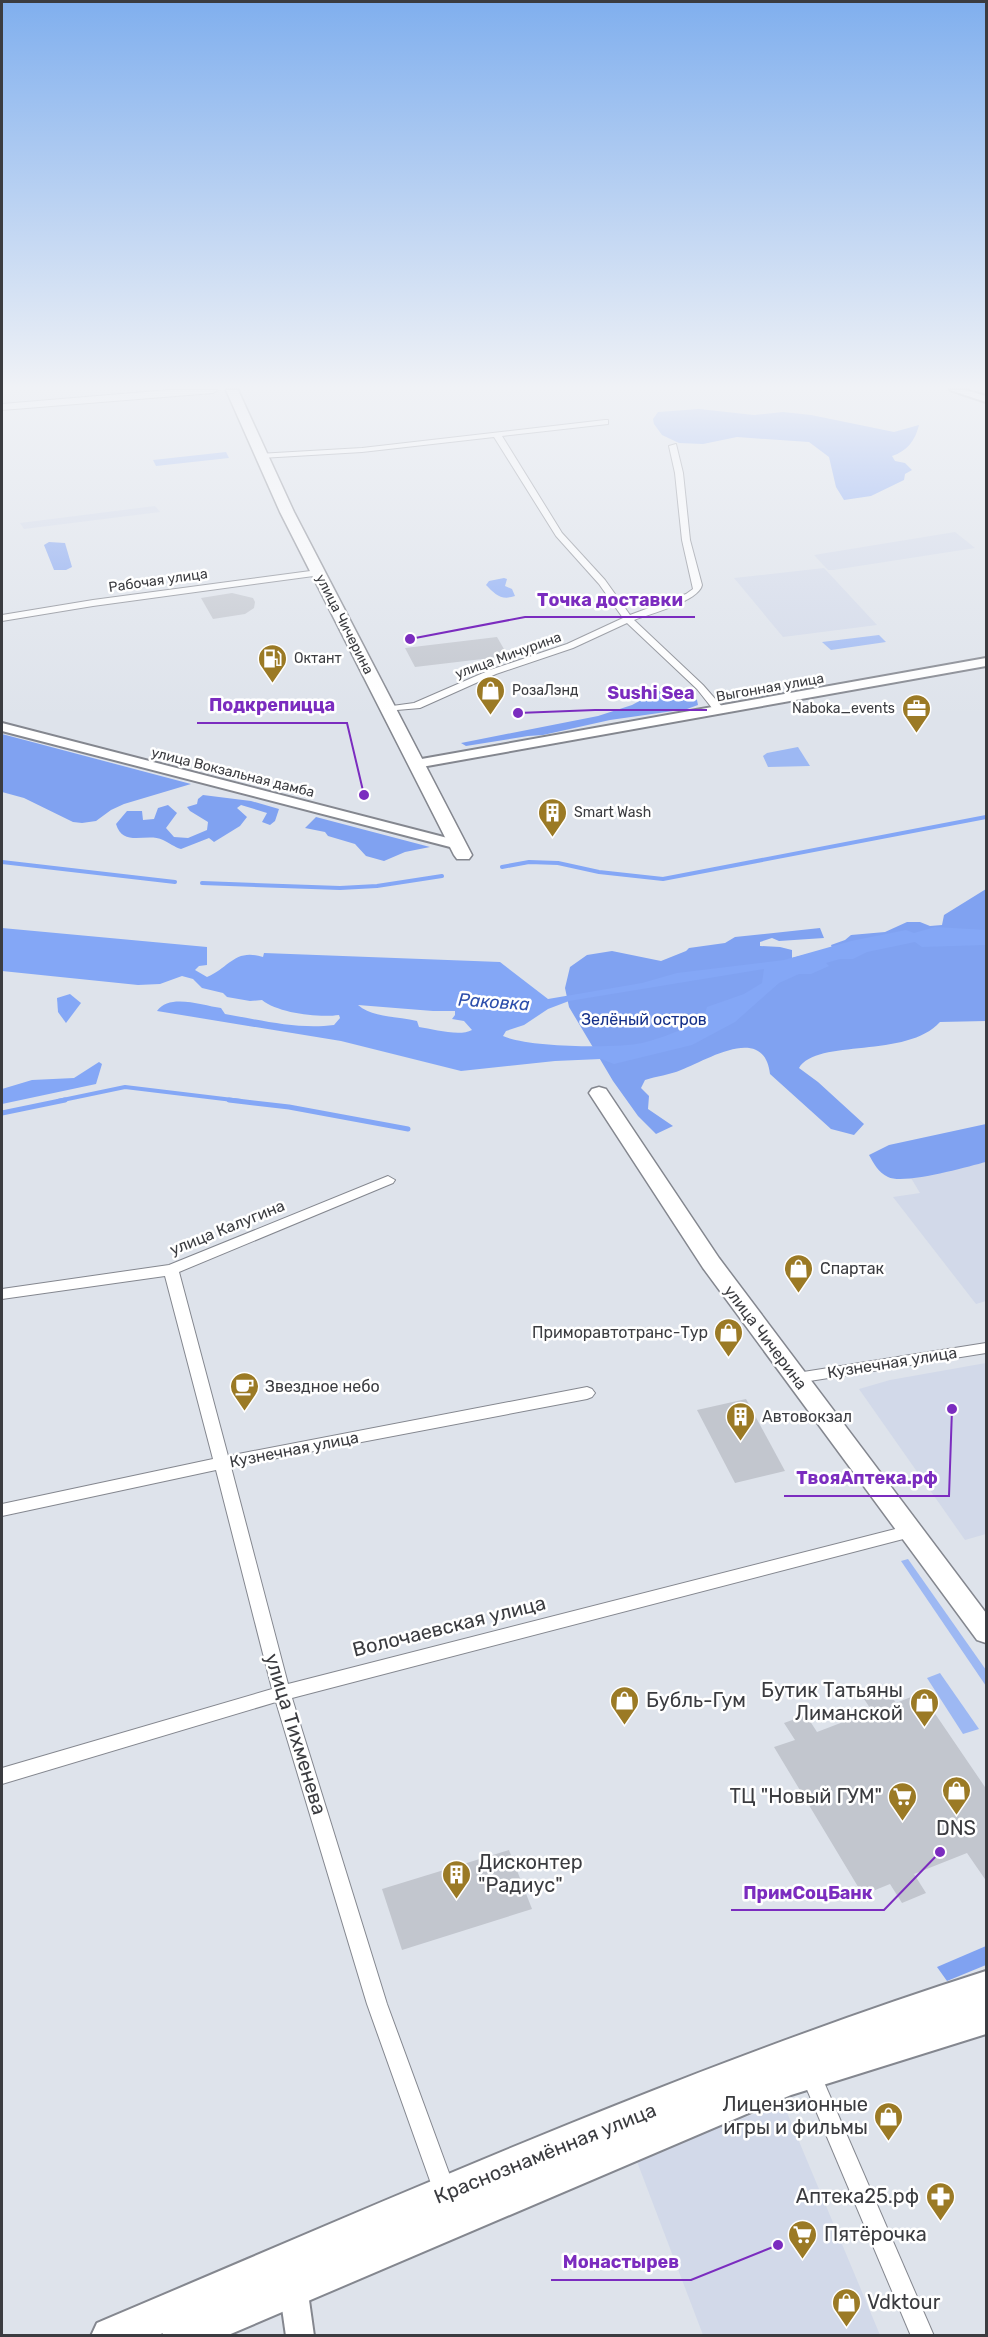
<svg xmlns="http://www.w3.org/2000/svg" width="988" height="2337" viewBox="0 0 988 2337" font-family="Rubik,sans-serif">
  <style>
    .built { fill: #d2d9e9 }
    .green { fill: #9db8f3 }
    .forest { fill: #80a2f1 }
    .water { fill: #84a7f6; fill-rule: evenodd }
    .lines { fill: none; stroke-linecap: round; stroke-linejoin: round }
    .stream-far1 { stroke: #84a7f6; stroke-width: 4 }
    .stream { stroke: #84a7f6; stroke-width: 5 }
    .building { fill: #c2c6ce }
    .minor-casing { stroke: #84878f; stroke-width: 2 }
    .tertiary-casing { stroke: #84878f; stroke-width: 4 }
    .secondary-casing { stroke: #84878f; stroke-width: 2 }
    .primary-casing { stroke: #84878f; stroke-width: 3 }
    .trunk-casing { stroke: #84878f; stroke-width: 4 }
    .minor { fill: #fff; fill-rule: evenodd }
    .tertiary { fill: #fff; fill-rule: evenodd }
    .secondary { fill: #fff; fill-rule: evenodd }
    .primary { fill: #fff; fill-rule: evenodd }
    .trunk { fill: #fff; fill-rule: evenodd }
    .labels { text-anchor: middle; stroke-width: 5; stroke-linejoin: round; paint-order: stroke }
    .far-street-label { font-size: 14px; fill: #3b3c40; stroke: #fff }
    .far-poi-label { font-size: 14px; fill: #3b3c40; stroke: #fff; text-anchor: start }
    .park-label { font-size: 16px; fill: #143089; stroke: #fff }
    .street-label { font-size: 16px; fill: #3b3c40; stroke: #fff }
    .poi-label { font-size: 16px; fill: #3b3c40; stroke: #fff; text-anchor: start }
    .water-label { font-size: 18px; font-style: italic; fill: #2d4fab; stroke: #fff }
    .near-street-label { font-size: 20px; fill: #3b3c40; stroke: #fff }
    .near-poi-label { font-size: 20px; fill: #3b3c40; stroke: #fff; text-anchor: end }
    .leader { fill: none; stroke: #7b2cbf; stroke-width: 2 }
    .callout-dot { fill: #7b2cbf; stroke: #fff; stroke-width: 2 }
    .callout-label { font-size: 18px; text-anchor: middle; font-weight: bold; fill: #7b2cbf; stroke: #fff; stroke-width: 5; stroke-linejoin: round; paint-order: stroke }
  </style>
  <rect width="100%" height="100%" fill="#dee3eb"/>
  <g class="built">
    <polygon points="155,506 160,512 24,529 20,523"/>
    <polygon points="955,532 975,548 833,570 828,570 814,555"/>
    <polygon points="824,568 877,625 783,637 734,578"/>
    <polygon points="986,1162 986,1301 976,1304 893,1197 920,1193 911,1178"/>
    <polygon points="986,1363 986,1534 965,1540 859,1389 890,1380"/>
    <polygon points="783,2103 880,2335 703,2335 636,2159"/>
  </g>
  <g class="green">
    <polygon points="226,452 229,458 156,466 153,460"/>
    <polygon points="879,635 886,642 831,650 822,642"/>
    <polygon points="798,747 810,766 768,767 763,756 767,753"/>
    <polygon points="908,1559 986,1670 986,1686 901,1561"/>
    <polygon points="940,1673 979,1729 963,1734 927,1678"/>
  </g>
  <g class="forest">
    <polygon points="49,542 65,543 72,567 66,570 54,570 44,545"/>
    <polygon points="658,691 682,691 697,700 698,705 687,709 610,720 543,735 528,736 466,746 461,743 598,716 632,705"/>
    <polygon points="2,734 191,784 124,804 111,810 96,821 82,823 73,822 24,798 2,792"/>
    <path d="M203 795 251 801 279 809 275 821 270 825 262 822 267 813 241 805 237 808 247 817 240 826 214 842 209 838 181 849C174 847 170 843 163 840 147 832 123 848 116 824L127 811H142L143 820 154 819 158 808 168 805 177 813 166 828 174 837 188 838 207 830 208 822 190 811 187 807 197 804 198 799Z"/>
    <polygon points="316,817 430,847 405,852 384,861 366,856 355,844 328,836 325,832 305,828"/>
    <path d="M986 889V1021L940 1022C907 1059 817 1038 799 1068L818 1082 864 1124 854 1135 831 1129 770 1074C764 1023 707 1060 681 1070 670 1075 656 1076 645 1080L641 1088 649 1096 648 1109 673 1126 656 1134 638 1116 613 1081 569 1007 565 988 570 967 587 955 612 951 661 961 686 951 689 948 725 943 735 937 820 928 824 938 779 941 772 938 760 942V946L780 947 792 950V958L832 948 831 945 845 940 851 935 885 932 907 922H920L930 926 942 925 944 915Z"/>
    <path d="M986 1124V1162C966 1167 904 1185 888 1177 878 1172 874 1164 869 1155L889 1145Z"/>
    <polygon points="986,1946 986,1965 947,1981 937,1967"/>
  </g>
  <g class="water">
    <path d="M699 409 754 415 783 412 811 415 894 432 919 425C915 441 907 451 892 456L895 461 905 463 912 470 905 474 904 480 871 496 844 500 836 487 829 457 809 442 737 437 703 444 679 443 662 435 654 424 653 419 658 412Z"/>
    <path d="M504 578 507 579 505 586 512 589 515 596C501 601 495 594 486 585L489 581Z"/>
    <path d="M935 927 986 930V945L922 947 915 942 867 952 853 959H840L826 963 829 966 811 974H799L779 983 735 1022 692 1045 614 1064 601 1059 555 1061 461 1071 341 1041 157 1011C170 993 203 1006 221 1008L225 1014C260 1020 299 1030 334 1025L340 1018 339 1015C318 1018 278 1013 262 1000L250 1001 227 997 223 993 202 988 193 979 182 976 160 984 138 985 2 971V928L207 947V965L199 966 195 970 207 977C230 967 235 948 263 957L264 953 500 962 548 999 642 983 677 973 784 960 851 941 906 930 914 933ZM764 969 762 983 744 994 707 1007 703 1020C683 1029 663 1038 642 1043 615 1049 526 1047 503 1036L506 1031 524 1025 548 1009 569 1001ZM358 1005 433 1011H455V1015L452 1019 464 1021 472 1030C459 1037 434 1029 419 1027L417 1021C398 1016 373 1018 358 1005Z"/>
    <polygon points="70,994 81,1003 66,1023 58,1012 57,998"/>
    <polygon points="99,1062 102,1064 96,1084 2,1104 2,1089 32,1080 74,1078"/>
  </g>
  <g class="lines">
    <g class="stream-far1">
      <polyline points="2,862 175,882"/>
      <polyline points="502,867 529,862 558,863 599,872 663,879 986,817"/>
      <polyline points="202,883 340,888 377,886 442,876"/>
      <polyline points="58,1101 125,1087 241,1101"/>
    </g>
    <g class="stream">
      <polyline points="229,1100 289,1107 408,1129"/>
      <polyline points="2,1113 65,1100"/>
    </g>
  </g>
  <g class="building">
    <polygon points="232,593 253,598 255,602 254,608 245,614 213,619 201,598"/>
    <polygon points="497,637 508,656 415,667 405,648"/>
    <polygon points="746,1399 785,1471 735,1483 697,1410"/>
    <polygon points="885,1687 896,1703 921,1693 987,1790 987,1882 967,1853 914,1874 926,1893 902,1903 890,1884 863,1895 774,1747 795,1740 784,1723 806,1715 817,1732 872,1711 862,1696"/>
    <polygon points="509,1850 532,1909 402,1950 382,1889"/>
  </g>
  <g class="lines">
    <defs>
      <g id="minor">
        <path d="M605 420H608V424L502 436 562 533 605 580 630 615 686 594 693 589 682 540 675 473 669 446 676 444 683 473 690 540 702 585C699 601 650 614 634 620L703 685 724 709V713H716L697 689 627 623 573 648 496 674 420 708 385 711V707L414 703 490 670 567 644 623 618 599 584 556 536 494 437 362 452 261 458 257 456 258 454 362 448Z"/>
        <polygon points="318,570 321,571 321,575 93,606 2,621 2,615 93,600"/>
        <polygon points="388,1176 395,1180 393,1183 179,1272 228,1456 587,1387 592,1389 595,1393 592,1397 587,1399 231,1467 288,1684 911,1525 917,1527 919,1531 917,1535 911,1537 292,1698 387,2004 456,2192 453,2200 445,2203 437,2200 434,2192 367,2004 276,1702 2,1784 2,1768 272,1689 216,1470 2,1516 2,1504 213,1459 165,1276 2,1299 2,1289 169,1265"/>
        <polygon points="986,1343 986,1353 797,1383 792,1382 789,1378 792,1374 797,1373"/>
        <polygon points="810,2063 817,2066 934,2336 911,2336 800,2073 803,2066"/>
      </g>
      <g id="tertiary">
        <polygon points="950,390 965,390 986,396 986,402"/>
        <polygon points="986,658 986,666 416,768 410,764 416,760"/>
        <polygon points="2,723 463,842 465,845 458,849 2,731"/>
        <polygon points="293,2273 303,2277 308,2293 314,2336 286,2336 279,2287 283,2277"/>
      </g>
      <polygon id="secondary" points="169,390 218,390 213,393 2,410 2,404"/>
      <g id="primary">
        <polygon points="226,390 238,390 294,512 472,855 469,859 457,859 454,855 280,512"/>
        <polygon points="599,1087 606,1089 719,1258 986,1613 986,1643 977,1640 703,1268 589,1093 592,1089"/>
      </g>
      <path id="trunk" d="M986 1971V2034L791 2095 226 2336H161L163 2333 156 2336H91L97 2323C391 2199 682 2068 986 1971Z"/>
    </defs>
    <use href="#minor" class="minor-casing"/>
    <use href="#tertiary" class="tertiary-casing"/>
    <use href="#secondary" class="secondary-casing"/>
    <use href="#primary" class="primary-casing"/>
    <use href="#trunk" class="trunk-casing"/>
    <use href="#minor" class="minor"/>
    <use href="#tertiary" class="tertiary"/>
    <use href="#secondary" class="secondary"/>
    <use href="#primary" class="primary"/>
    <use href="#trunk" class="trunk"/>
  </g>
  <linearGradient id="sky" x2="0" y2="1"><stop stop-color="#80afee"/><stop offset="0.54" stop-color="#f0f2f6"/><stop offset="1" stop-color="#f0f2f6" stop-opacity="0"/></linearGradient>
  <rect width="988" height="717" fill="url(#sky)"/>
  <defs>
    <symbol id="fuel-pin" viewBox="-11 -11 22 30"><path d="M0 17L-7.5 6A9.5 9.5 0 1 1 7.5 6Z" fill="#9b7a25" stroke="#fff"/><path d="M-5.5-6h7V0h2V4h1.3V-2.5L3-4.5l.8-.8L6-3V5H2.5V1h-1V6h-7ZM-4.2-4.7v3.2H.2V-4.7Z" fill="#fff"/></symbol>
    <symbol id="shop-pin" viewBox="-11 -11 22 30"><path d="M0 17L-7.5 6A9.5 9.5 0 1 1 7.5 6Z" fill="#9b7a25" stroke="#fff"/><path d="M-5-2.5h2.3a2.7 3.5 0 0 1 5.4 0H5L5.5 6h-11ZM-1.5-2.5h3a1.5 2.3 0 0 0-3 0Z" fill="#fff"/></symbol>
    <symbol id="office-pin" viewBox="-11 -11 22 30"><path d="M0 17L-7.5 6A9.5 9.5 0 1 1 7.5 6Z" fill="#9b7a25" stroke="#fff"/><path d="M-6-3h4V-5.5h4V-3h4V5H-6ZM-1-4.5V-3h2v-1.5ZM-6 0V1H6V0Z" fill="#fff"/></symbol>
    <symbol id="building-pin" viewBox="-11 -11 22 30"><path d="M0 17L-7.5 6A9.5 9.5 0 1 1 7.5 6Z" fill="#9b7a25" stroke="#fff"/><path d="M-4-6H4V6H1V3H-1V6H-4ZM-2.5-4.3h1.7v1.8h-1.7ZM.8-4.3h1.7v1.8H.8ZM-2.5-1h1.7V.8h-1.7ZM.8-1h1.7V.8H.8Z" fill="#fff"/></symbol>
    <symbol id="cafe-pin" viewBox="-11 -11 22 30"><path d="M0 17L-7.5 6A9.5 9.5 0 1 1 7.5 6Z" fill="#9b7a25" stroke="#fff"/><path d="M-5.5-4.5H6V0H3Q3 3.5 0 3.5H-2.5Q-5.5 3.5-5.5 0ZM3-3.2v2h1.7v-2ZM-6 4.5H4V6H-6Z" fill="#fff"/></symbol>
    <symbol id="supermarket-pin" viewBox="-11 -11 22 30"><path d="M0 17L-7.5 6A9.5 9.5 0 1 1 7.5 6Z" fill="#9b7a25" stroke="#fff"/><path d="M-6-5.5h2.5l.6 2H6L4.5 2H-2.5L-4.4-4H-6ZM-1.5 3.2a1.3 1.3 0 1 0 .1 0ZM3 3.2a1.3 1.3 0 1 0 .1 0Z" fill="#fff"/></symbol>
    <symbol id="pharmacy-pin" viewBox="-11 -11 22 30"><path d="M0 17L-7.5 6A9.5 9.5 0 1 1 7.5 6Z" fill="#9b7a25" stroke="#fff"/><path d="M-2-6h4v4h4v4h-4v4h-4v-4h-4v-4h4Z" fill="#fff"/></symbol>
  </defs>
  <g fill-rule="evenodd">
    <use href="#fuel-pin" x="256" y="642" width="33" height="45"/>
    <use href="#shop-pin" x="474" y="674" width="33" height="45"/>
    <use href="#office-pin" x="900" y="692" width="33" height="45"/>
    <use href="#building-pin" x="536" y="796" width="33" height="45"/>
    <use href="#shop-pin" x="782" y="1252" width="33" height="45"/>
    <use href="#shop-pin" x="712" y="1316" width="33" height="45"/>
    <use href="#cafe-pin" x="228" y="1370" width="33" height="45"/>
    <use href="#building-pin" x="724" y="1400" width="33" height="45"/>
    <use href="#shop-pin" x="608" y="1684" width="33" height="45"/>
    <use href="#shop-pin" x="908" y="1686" width="33" height="45"/>
    <use href="#shop-pin" x="940" y="1774" width="33" height="45"/>
    <use href="#supermarket-pin" x="886" y="1780" width="33" height="45"/>
    <use href="#building-pin" x="440" y="1858" width="33" height="45"/>
    <use href="#shop-pin" x="872" y="2100" width="33" height="45"/>
    <use href="#pharmacy-pin" x="924" y="2180" width="33" height="45"/>
    <use href="#supermarket-pin" x="786" y="2218" width="33" height="45"/>
    <use href="#shop-pin" x="830" y="2286" width="33" height="45"/>
  </g>
  <g class="labels">
    <g class="far-street-label">
      <text transform="translate(158 580) rotate(-8)" y="5">Рабочая улица</text>
      <text transform="translate(345 624) rotate(63)" y="5">улица Чичерина</text>
      <text transform="translate(508 655) rotate(-20)" y="5">улица Мичурина</text>
      <text transform="translate(770 687) rotate(-10)" y="5">Выгонная улица</text>
      <text transform="translate(233 772) rotate(14)" y="5">улица Вокзальная дамба</text>
    </g>
    <g class="far-poi-label">
      <text x="294" y="663">Октант</text>
      <text x="512" y="695">РозаЛэнд</text>
      <text x="895" y="713" text-anchor="end">Naboka_events</text>
      <text x="574" y="817">Smart Wash</text>
    </g>
    <g class="park-label">
      <text x="644" y="1025">Зелёный остров</text>
    </g>
    <g class="street-label">
      <text transform="translate(227 1227) rotate(-22)" y="6">улица Калугина</text>
      <text transform="translate(766 1337) rotate(53)" y="6">улица Чичерина</text>
      <text transform="translate(892 1362) rotate(-9)" y="6">Кузнечная улица</text>
      <text transform="translate(294 1449) rotate(-11)" y="6">Кузнечная улица</text>
    </g>
    <g class="poi-label">
      <text x="820" y="1274">Спартак</text>
      <text x="708" y="1338" text-anchor="end">Приморавтотранс-Тур</text>
      <text x="265" y="1392">Звездное небо</text>
      <text x="762" y="1422">Автовокзал</text>
    </g>
    <g class="water-label">
      <text transform="translate(494 1002) rotate(4)" y="6">Раковка</text>
    </g>
    <g class="near-street-label">
      <text transform="translate(449 1626) rotate(-14)" y="7">Волочаевская улица</text>
      <text transform="translate(296 1734) rotate(73)" y="7">улица Тихменева</text>
      <text transform="translate(545 2153) rotate(-22)" y="7">Краснознамённая улица</text>
    </g>
    <g class="near-poi-label">
      <text x="903" y="1697">Бутик Татьяны<tspan x="903" dy="23">Лиманской</tspan></text>
      <text x="646" y="1707" text-anchor="start">Бубль-Гум</text>
      <text x="882" y="1803">ТЦ "Новый ГУМ"</text>
      <text x="956" y="1835" text-anchor="middle">DNS</text>
      <text x="478" y="1869" text-anchor="start">Дисконтер<tspan x="478" dy="23">"Радиус"</tspan></text>
      <text x="868" y="2111">Лицензионные<tspan x="868" dy="23">игры и фильмы</tspan></text>
      <text x="919" y="2203">Аптека25.рф</text>
      <text x="824" y="2241" text-anchor="start">Пятёрочка</text>
      <text x="867" y="2309" text-anchor="start">Vdktour</text>
    </g>
  </g>
  <path class="leader" d="M410 639L525 617H695M518 713L595 710H707M364 795L347 723H197M952 1409L949 1496H784M940 1852L884 1910H731M778 2245L691 2280H551"/>
  <g class="callout-dot">
    <circle cx="410" cy="639" r="6"/>
    <circle cx="518" cy="713" r="6"/>
    <circle cx="364" cy="795" r="6"/>
    <circle cx="952" cy="1409" r="6"/>
    <circle cx="940" cy="1852" r="6"/>
    <circle cx="778" cy="2245" r="6"/>
  </g>
  <g class="callout-label">
    <text x="610" y="606">Точка доставки</text>
    <text x="651" y="699">Sushi Sea</text>
    <text x="272" y="711">Подкрепицца</text>
    <text x="867" y="1484">ТвояАптека.рф</text>
    <text x="808" y="1899">ПримСоцБанк</text>
    <text x="621" y="2268">Монастырев</text>
  </g>
  <rect width="988" height="2337" fill="none" stroke="#3b3c40" stroke-width="6"/>
</svg>
